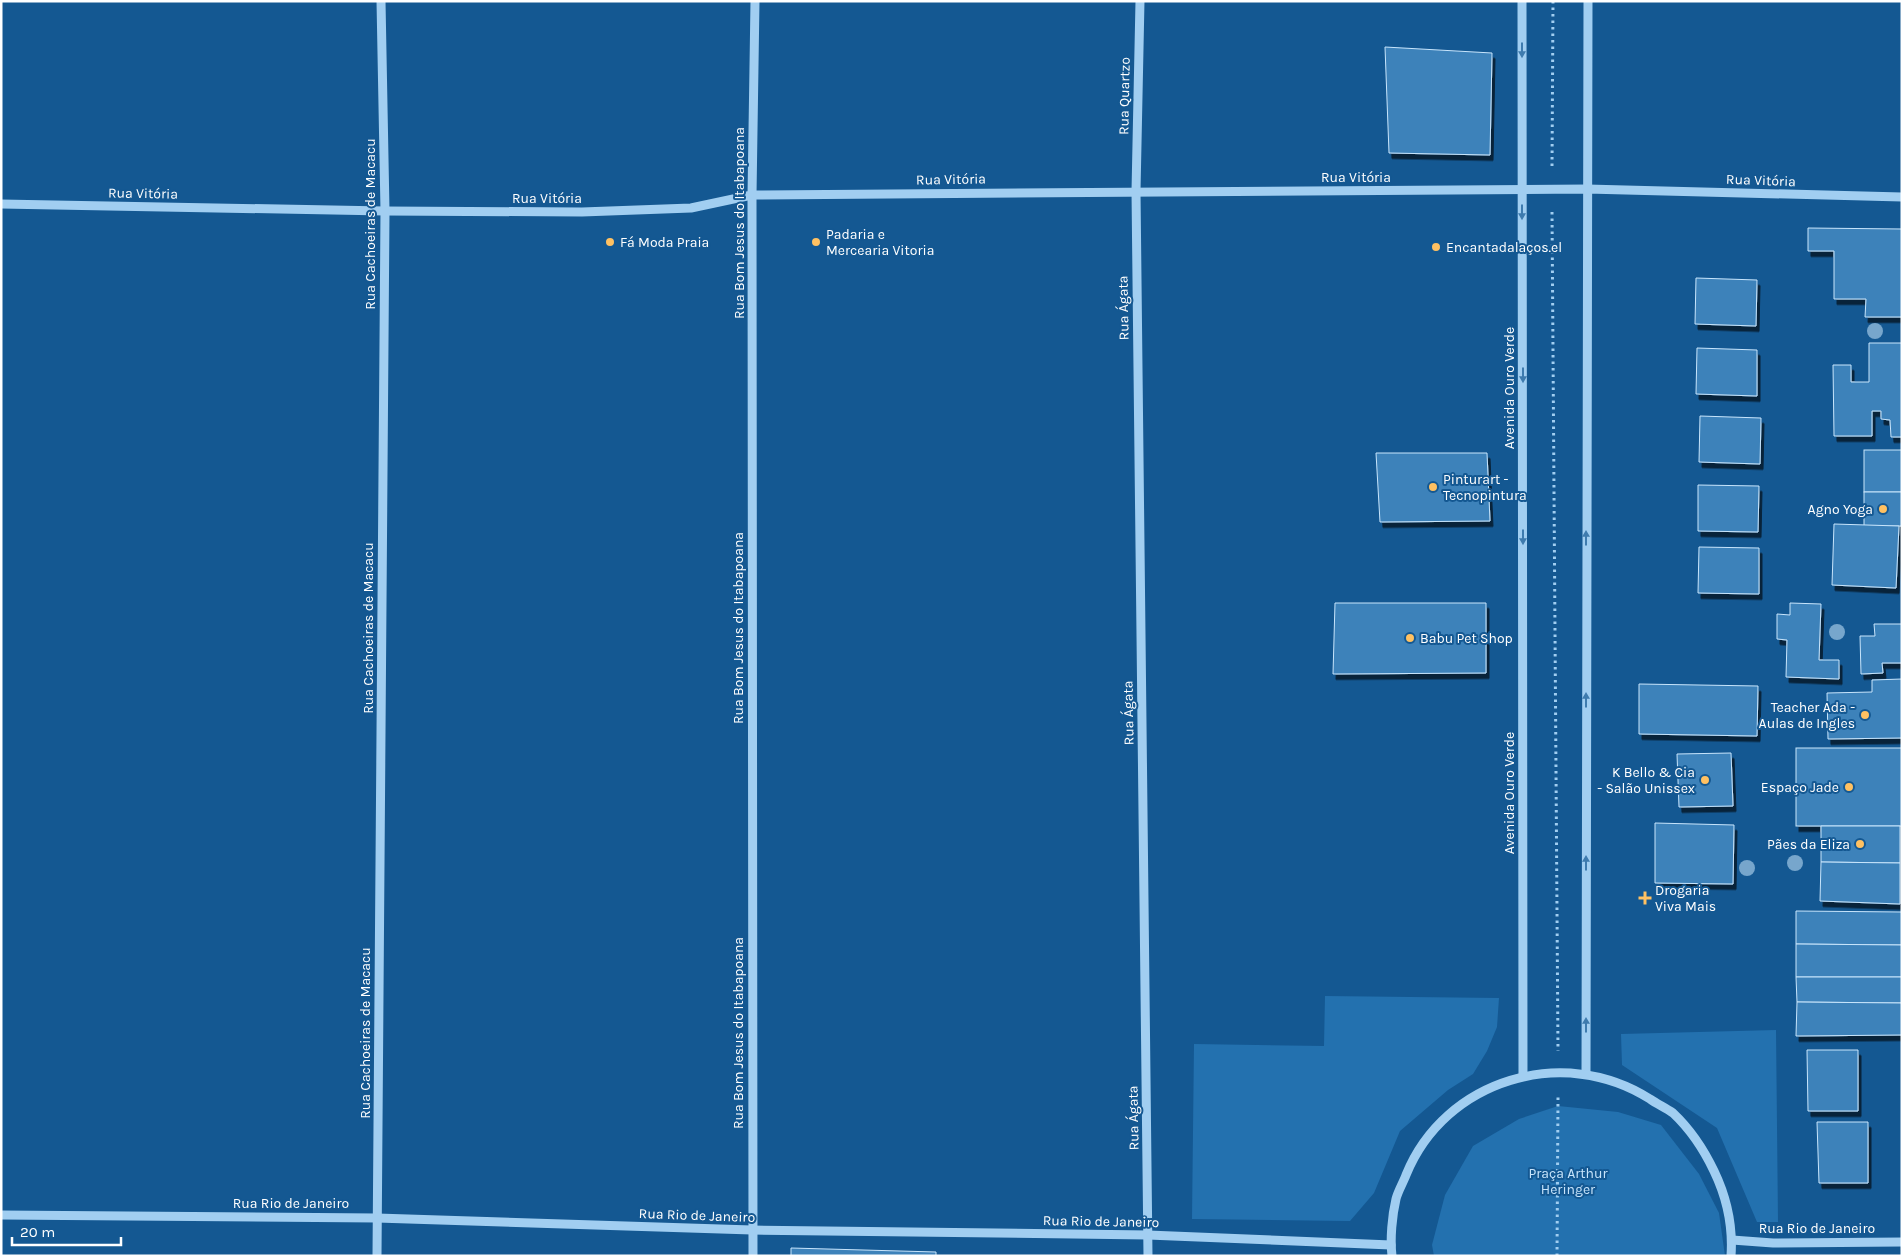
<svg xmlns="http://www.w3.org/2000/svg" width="1903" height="1257" viewBox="0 0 1903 1257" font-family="Karla,sans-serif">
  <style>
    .green { fill: #2371af }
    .building { fill: #3d82ba; stroke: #c8e5fc; filter: url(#shadow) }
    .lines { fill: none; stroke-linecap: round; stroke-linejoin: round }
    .path { stroke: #a1cef1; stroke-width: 3; stroke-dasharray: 2.5 4; stroke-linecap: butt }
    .minor { stroke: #a1cef1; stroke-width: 9 }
    .tree { fill: #77a6cc }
    .oneway { fill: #3e7bae }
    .poi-dot { fill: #ffc162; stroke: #145892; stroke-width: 2 }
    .labels { text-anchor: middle; stroke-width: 4; stroke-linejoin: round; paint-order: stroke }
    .street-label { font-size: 14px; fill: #fff; stroke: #145892 }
    .poi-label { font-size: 14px; fill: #fff; stroke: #145892; text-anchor: start }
    .park-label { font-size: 14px; fill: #c8e5fc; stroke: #145892 }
  </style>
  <defs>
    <filter id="shadow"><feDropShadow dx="3" dy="5.5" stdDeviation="0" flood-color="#0009"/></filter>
  </defs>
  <rect width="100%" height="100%" fill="#145892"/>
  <g class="green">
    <polygon points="1325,996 1499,998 1497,1027 1487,1051 1473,1074 1448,1090 1400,1131 1374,1193 1350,1221 1192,1219 1194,1044 1324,1046"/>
    <polygon points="1776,1030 1778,1222 1757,1222 1717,1128 1622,1065 1621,1034"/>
    <polygon points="1558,1106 1618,1112 1661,1125 1699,1174 1719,1213 1725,1256 1434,1256 1432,1245 1445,1195 1473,1146 1519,1119"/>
  </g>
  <g class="building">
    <polygon points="1385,47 1492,53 1490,155 1389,153"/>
    <polygon points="1808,228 1902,229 1902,317 1865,317 1866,299 1834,299 1834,251 1808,251"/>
    <polygon points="1696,278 1757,280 1756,326 1695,324"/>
    <polygon points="1869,343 1902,343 1902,437 1891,437 1890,420 1881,419 1881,411 1872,411 1872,436 1834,436 1833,365 1851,365 1851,382 1869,382"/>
    <polygon points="1697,348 1757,350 1757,396 1696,394"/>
    <polygon points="1700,416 1761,418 1760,464 1699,462"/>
    <rect x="1864" y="450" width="38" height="42"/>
    <polygon points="1376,453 1487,453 1490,521 1380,522"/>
    <polygon points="1698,485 1759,486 1758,532 1698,531"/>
    <rect x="1864" y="492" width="38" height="34"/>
    <polygon points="1834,524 1899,526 1896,588 1832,585"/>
    <polygon points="1699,547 1759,548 1759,594 1698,593"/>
    <polygon points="1335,603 1486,603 1486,673 1333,674"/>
    <polygon points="1790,603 1821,604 1819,660 1839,660 1839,679 1786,677 1787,640 1777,639 1777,614 1790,615"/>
    <polygon points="1874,624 1902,624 1902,663 1882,663 1883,673 1861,674 1860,636 1875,636"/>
    <polygon points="1902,679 1902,738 1828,739 1827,693 1872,692 1872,680"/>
    <polygon points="1639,684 1758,686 1757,736 1639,734"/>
    <rect x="1796" y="748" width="106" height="78"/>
    <polygon points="1731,753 1733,806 1679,807 1677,754"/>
    <polygon points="1655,823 1734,825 1733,884 1655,883"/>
    <polygon points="1821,826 1900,826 1900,863 1821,862"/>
    <polygon points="1821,862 1900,863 1900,904 1820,901"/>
    <polygon points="1796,911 1902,912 1902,945 1796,944"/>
    <polygon points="1796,944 1902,945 1902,977 1796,977"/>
    <polygon points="1796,977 1902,977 1902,1003 1797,1002"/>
    <polygon points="1797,1002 1902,1003 1902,1035 1796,1036"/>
    <polygon points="1807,1050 1858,1050 1858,1111 1808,1111"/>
    <polygon points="1817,1122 1868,1122 1868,1183 1819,1183"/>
    <polygon points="791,1248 936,1252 936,1256 791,1256"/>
  </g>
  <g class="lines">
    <g class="path">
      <polyline points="1552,166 1553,1"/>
      <polyline points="1552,212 1558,1051"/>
      <polyline points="1557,1256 1558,1097"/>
    </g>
    <g class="minor">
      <polyline points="1140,1 1136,191 1148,1256"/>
      <polyline points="1522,1 1523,1076"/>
      <polyline points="1,204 385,211 582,212 691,208 752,195 1587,189 1902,197"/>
      <polyline points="1586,1074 1588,1"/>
      <polyline points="1,1215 377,1218 752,1230 1148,1235 1391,1245"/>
      <polyline points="1732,1240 1773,1243 1902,1242"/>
      <polyline points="377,1256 385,211 381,1"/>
      <polyline points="753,1256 752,195 755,1"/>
      <path d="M1392 1256C1390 1239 1392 1216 1396 1199 1398 1191 1403 1183 1406 1175 1445 1079 1564 1044 1650 1099 1657 1104 1666 1108 1673 1113 1690 1129 1704 1150 1714 1171 1727 1198 1733 1227 1731 1256"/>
    </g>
  </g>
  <g class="tree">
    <circle cx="1875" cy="331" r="8"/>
    <circle cx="1837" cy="632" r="8"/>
    <circle cx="1795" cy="863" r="8"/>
    <circle cx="1747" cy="868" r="8"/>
  </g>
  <defs><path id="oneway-solid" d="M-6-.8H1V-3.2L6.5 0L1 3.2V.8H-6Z" transform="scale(1.25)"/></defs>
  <g class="oneway">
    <use href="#oneway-solid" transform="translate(1522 50) rotate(90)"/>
    <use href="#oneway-solid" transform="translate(1522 212) rotate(90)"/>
    <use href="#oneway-solid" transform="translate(1523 375) rotate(90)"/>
    <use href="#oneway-solid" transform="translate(1523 537) rotate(90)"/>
    <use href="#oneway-solid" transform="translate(1586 538) rotate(-90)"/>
    <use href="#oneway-solid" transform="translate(1586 700) rotate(-90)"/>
    <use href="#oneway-solid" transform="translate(1586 863) rotate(-90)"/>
    <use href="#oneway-solid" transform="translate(1586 1025) rotate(-90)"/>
  </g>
  <g class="poi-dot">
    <circle cx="610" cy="242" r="5"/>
    <circle cx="816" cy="242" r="5"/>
    <circle cx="1436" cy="247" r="5"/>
    <circle cx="1433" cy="487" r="5"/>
    <circle cx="1883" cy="509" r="5"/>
    <circle cx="1410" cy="638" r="5"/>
    <circle cx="1865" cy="715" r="5"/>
    <circle cx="1705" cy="780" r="5"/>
    <circle cx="1849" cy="787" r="5"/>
    <circle cx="1860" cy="844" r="5"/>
    <path d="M1642.5 890.5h5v5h5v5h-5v5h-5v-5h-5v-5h5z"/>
  </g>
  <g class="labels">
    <g class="street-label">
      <text transform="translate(1124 96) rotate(-89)" y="5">Rua Quartzo</text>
      <text x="1356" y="182">Rua Vitória</text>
      <text transform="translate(951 179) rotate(-1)" y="5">Rua Vitória</text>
      <text transform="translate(1761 180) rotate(2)" y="5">Rua Vitória</text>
      <text transform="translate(143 193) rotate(1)" y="5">Rua Vitória</text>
      <text x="547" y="203">Rua Vitória</text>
      <text transform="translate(739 223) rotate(-90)" y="5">Rua Bom Jesus do Itabapoana</text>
      <text transform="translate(370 224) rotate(-90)" y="5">Rua Cachoeiras de Macacu</text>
      <text transform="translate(1123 308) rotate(-91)" y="5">Rua Ágata</text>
      <text transform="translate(1509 388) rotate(-90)" y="5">Avenida Ouro Verde</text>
      <text transform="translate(368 628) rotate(-90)" y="5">Rua Cachoeiras de Macacu</text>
      <text transform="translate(738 628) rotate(-90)" y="5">Rua Bom Jesus do Itabapoana</text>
      <text transform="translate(1128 713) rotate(-91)" y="5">Rua Ágata</text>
      <text transform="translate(1509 793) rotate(-90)" y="5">Avenida Ouro Verde</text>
      <text transform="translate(365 1033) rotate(-90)" y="5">Rua Cachoeiras de Macacu</text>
      <text transform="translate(738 1033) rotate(-90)" y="5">Rua Bom Jesus do Itabapoana</text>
      <text transform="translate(1133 1118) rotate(-91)" y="5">Rua Ágata</text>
      <text x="291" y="1208">Rua Rio de Janeiro</text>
      <text transform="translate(697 1215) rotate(2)" y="5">Rua Rio de Janeiro</text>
      <text transform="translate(1101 1221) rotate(1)" y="5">Rua Rio de Janeiro</text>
      <text x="1817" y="1233">Rua Rio de Janeiro</text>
    </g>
    <g class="poi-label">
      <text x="826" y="239">Padaria e<tspan x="826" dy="16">Mercearia Vitoria</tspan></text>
      <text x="620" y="247">Fá Moda Praia</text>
      <text x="1446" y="252">Encantadalaços.el</text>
      <text x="1443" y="484">Pinturart -<tspan x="1443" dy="16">Tecnopintura</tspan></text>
      <text x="1873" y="514" text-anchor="end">Agno Yoga</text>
      <text x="1420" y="643">Babu Pet Shop</text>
      <text x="1855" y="712" text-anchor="end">Teacher Ada -<tspan x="1855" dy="16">Aulas de Ingles</tspan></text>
      <text x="1695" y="777" text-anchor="end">K Bello &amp; Cia<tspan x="1695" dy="16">- Salão Unissex</tspan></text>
      <text x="1839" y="792" text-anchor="end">Espaço Jade</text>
      <text x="1850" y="849" text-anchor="end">Pães da Eliza</text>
      <text x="1655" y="895">Drogaria<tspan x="1655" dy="16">Viva Mais</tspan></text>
    </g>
    <g class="park-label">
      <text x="1568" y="1178">Praça Arthur<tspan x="1568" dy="16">Heringer</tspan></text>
    </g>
  </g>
  <rect width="1903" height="1257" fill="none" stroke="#ffffff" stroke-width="5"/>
  <path d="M12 1237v8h109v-8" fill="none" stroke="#ffffff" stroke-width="2.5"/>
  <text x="20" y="1237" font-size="15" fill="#ffffff" stroke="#145892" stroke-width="4" paint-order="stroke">20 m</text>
</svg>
